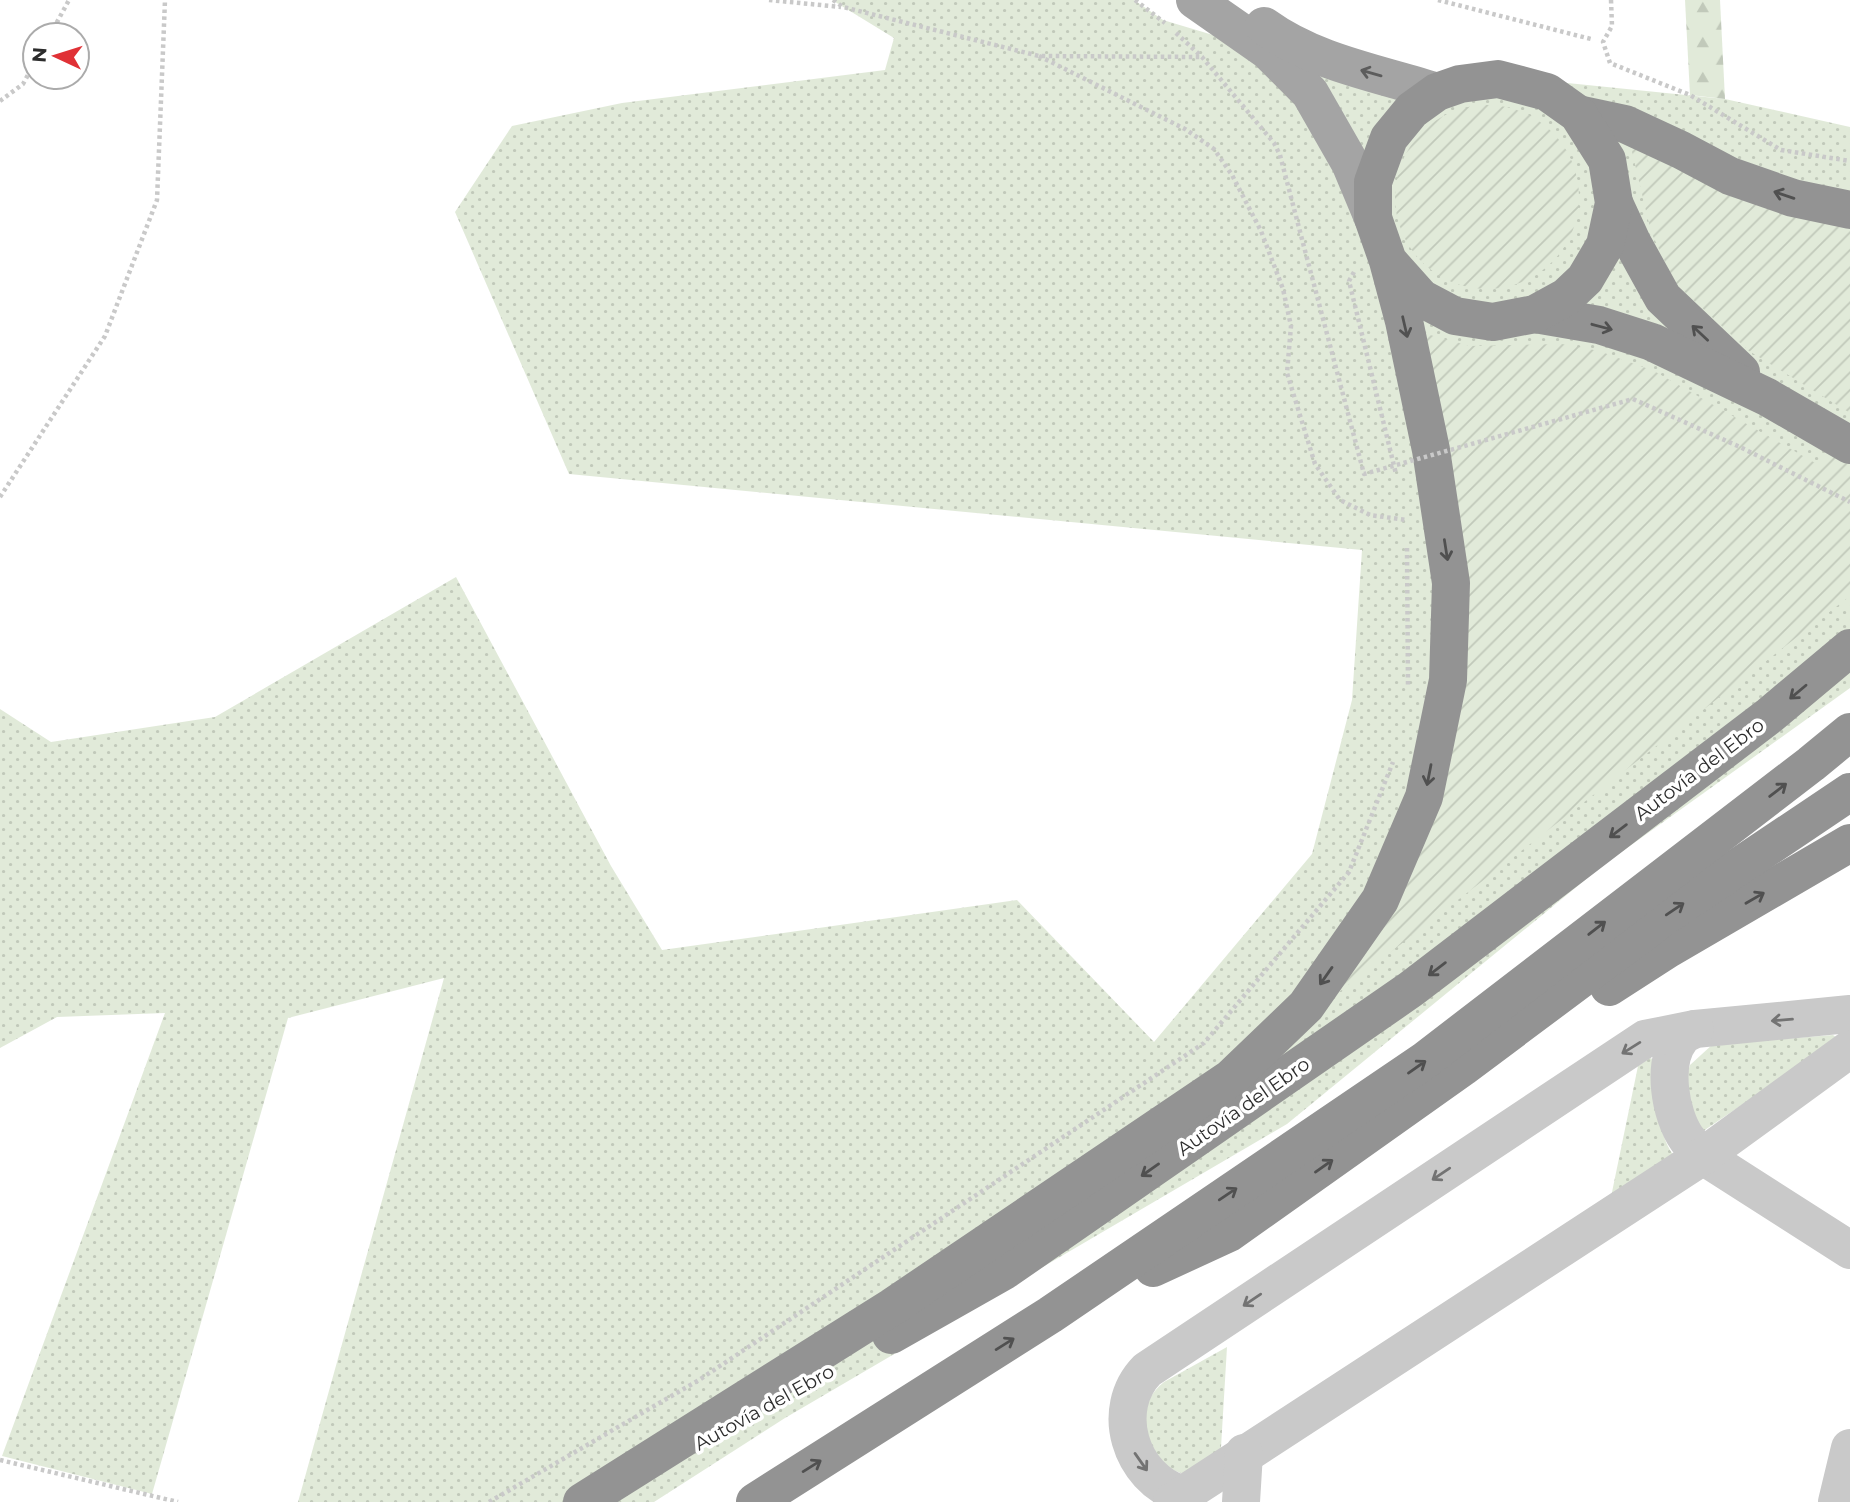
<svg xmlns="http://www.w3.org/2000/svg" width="1850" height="1502" viewBox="0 0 1850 1502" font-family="Montserrat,sans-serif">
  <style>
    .grass { fill: url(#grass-dots) }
    .forest { fill: url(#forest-firs) }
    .garden { fill: url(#garden-furrows) }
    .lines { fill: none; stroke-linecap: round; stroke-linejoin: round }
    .path { stroke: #c9c9c9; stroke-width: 4.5; stroke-dasharray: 3.5 3.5; stroke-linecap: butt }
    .minor { stroke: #c9c9c9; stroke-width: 38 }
    .major { stroke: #a4a4a4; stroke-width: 38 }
    .highway { stroke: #939393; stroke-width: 38 }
    .path-bridge { stroke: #c9c9c9; stroke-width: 4.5; stroke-dasharray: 3.5 3.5; stroke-linecap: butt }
    .oneway { stroke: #5c5c5c }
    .oneway2 { stroke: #505050 }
    .oneway3 { stroke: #737373 }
    .labels { text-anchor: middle; stroke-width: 7; stroke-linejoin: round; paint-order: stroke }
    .street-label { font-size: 19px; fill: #2c2c2c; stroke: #fff }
  </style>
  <defs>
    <pattern id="grass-dots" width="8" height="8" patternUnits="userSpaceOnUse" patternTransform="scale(1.75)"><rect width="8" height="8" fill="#e1ead9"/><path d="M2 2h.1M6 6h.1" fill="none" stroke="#c1c9ba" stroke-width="1.8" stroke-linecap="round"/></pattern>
    <pattern id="forest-firs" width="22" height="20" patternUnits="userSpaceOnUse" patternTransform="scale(1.75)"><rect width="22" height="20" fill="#e1ead9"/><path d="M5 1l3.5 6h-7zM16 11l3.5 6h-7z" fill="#c1c9ba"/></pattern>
    <pattern id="garden-furrows" width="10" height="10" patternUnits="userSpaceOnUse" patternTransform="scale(1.75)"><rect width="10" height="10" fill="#e1ead9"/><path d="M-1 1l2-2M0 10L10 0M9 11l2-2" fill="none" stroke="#c1c9ba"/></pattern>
  </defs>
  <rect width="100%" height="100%" fill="#fff"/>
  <g class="grass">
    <polygon points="832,0 1134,0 1163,20 1276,54 1425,90 1528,79 1725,99 1850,127 1850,688 1602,866 1287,1124 785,1418 654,1502 298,1502 444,978 288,1018 152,1494 2,1456 165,1013 57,1017 0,1048 0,709 51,742 215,717 456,577 611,866 662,950 1017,900 1154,1042 1312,854 1352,700 1362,550 569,474 455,212 512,126 622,103 885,70 894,38"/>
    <polygon points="1833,1035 1839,1039 1696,1136 1681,1094 1690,1065 1713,1044"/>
    <path d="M1650 1058 1656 1060C1658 1093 1654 1128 1674 1156L1611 1197 1638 1066Z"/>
    <path d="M1227 1347 1220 1464C1189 1483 1178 1474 1150 1455 1147 1425 1137 1404 1164 1382Z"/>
  </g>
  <polygon class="forest" points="1685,0 1720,0 1725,99 1690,95"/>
  <g class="garden">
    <circle cx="1487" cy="197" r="92"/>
    <polygon points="1629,139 1850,226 1850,413 1749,351 1675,283 1651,232"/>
    <polygon points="1423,333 1470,346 1562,344 1599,351 1654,371 1817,464 1850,432 1850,596 1312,1013 1442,770"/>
  </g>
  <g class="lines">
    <g class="path">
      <polyline points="769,0 841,7"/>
      <polyline points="833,0 843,7 1039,56 1202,57"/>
      <polyline points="1135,0 1165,23"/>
      <polyline points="1438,0 1591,39"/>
      <polyline points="1611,0 1612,26 1603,42 1610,63 1690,95 1781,150 1850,161"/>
      <polyline points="1176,33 1202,57 1274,143 1280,155 1303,243"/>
      <polyline points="50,35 69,0"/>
      <polyline points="1039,56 1185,129 1214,149 1232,175 1261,231 1283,289 1291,326 1287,373 1315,464 1340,500 1370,515 1406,520"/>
      <polyline points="0,101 23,84 35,62"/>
      <polyline points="1354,272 1349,281 1396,474"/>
      <polyline points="1633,399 1740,447 1850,502"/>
      <polyline points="0,497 105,336 157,200 165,0"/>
      <polyline points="1407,548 1408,686"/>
      <polyline points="0,1460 178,1502"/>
      <polyline points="489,1502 699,1380 1204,1043 1349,872 1393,762"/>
    </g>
    <g class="minor">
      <path d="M1850 1014 1695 1029C1691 1031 1684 1034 1681 1038 1661 1063 1670 1115 1687 1139 1692 1145 1698 1150 1703 1156L1850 1250"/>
      <path d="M1181 1494C1130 1478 1109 1409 1147 1370L1645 1039 1695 1029"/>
      <polyline points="1172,1502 1703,1156 1850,1049"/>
      <polyline points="1241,1502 1244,1453"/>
      <polyline points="1837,1502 1850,1448"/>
    </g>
    <g class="major">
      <polyline points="1195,0 1268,51 1310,93 1350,163 1373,218"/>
      <path d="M1264 26C1315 63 1378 73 1437 92"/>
    </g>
    <g class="highway">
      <polyline points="1578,114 1625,124 1681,150 1730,176 1793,198 1850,210"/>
      <polyline points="1614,203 1632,242 1663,298 1741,372"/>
      <polyline points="1535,314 1599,325 1652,342 1767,397 1850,445"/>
      <polyline points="1609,987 1668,949 1850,843"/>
      <polyline points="1153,1268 1229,1233 1463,1067 1665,916 1850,792"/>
      <polyline points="891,1335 1004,1271 1411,989 1770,715 1850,648"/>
      <polyline points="582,1502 892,1307 1231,1078 1306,1006 1380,900 1424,797 1448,680 1451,583 1431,450 1404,321 1388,261 1373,218 1373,182 1389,138 1412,110 1437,92 1460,84 1498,79 1547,92 1578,114 1607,160 1614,203 1605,245 1585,279 1566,297 1535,314 1493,322 1455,316 1421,298 1388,261"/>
      <polyline points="755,1502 1050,1315 1424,1061 1811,764 1850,732"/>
    </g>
    <polyline class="path-bridge" points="1303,243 1364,474 1633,399"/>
  </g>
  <defs><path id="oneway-shaft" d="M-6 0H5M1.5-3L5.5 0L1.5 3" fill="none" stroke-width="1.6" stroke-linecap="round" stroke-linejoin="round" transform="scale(1.75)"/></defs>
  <use class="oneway" href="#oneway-shaft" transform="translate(1371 73) rotate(-164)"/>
  <g class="oneway2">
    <use href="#oneway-shaft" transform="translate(1784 195) rotate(-161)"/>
    <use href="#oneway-shaft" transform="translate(1405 327) rotate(77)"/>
    <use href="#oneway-shaft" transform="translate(1602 327) rotate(15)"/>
    <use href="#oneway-shaft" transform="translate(1700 333) rotate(-137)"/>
    <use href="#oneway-shaft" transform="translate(1446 550) rotate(81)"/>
    <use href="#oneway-shaft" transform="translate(1798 692) rotate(140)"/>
    <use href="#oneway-shaft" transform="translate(1429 775) rotate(101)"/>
    <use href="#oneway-shaft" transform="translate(1778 790) rotate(-38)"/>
    <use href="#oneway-shaft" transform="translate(1618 831) rotate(143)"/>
    <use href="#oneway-shaft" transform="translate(1755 898) rotate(-30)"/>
    <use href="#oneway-shaft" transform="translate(1675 909) rotate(-34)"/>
    <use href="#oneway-shaft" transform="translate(1597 928) rotate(-38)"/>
    <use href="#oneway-shaft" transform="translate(1437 969) rotate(143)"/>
    <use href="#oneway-shaft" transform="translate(1326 976) rotate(125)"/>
    <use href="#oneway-shaft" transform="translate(1417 1067) rotate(-35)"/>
    <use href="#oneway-shaft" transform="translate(1324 1166) rotate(-35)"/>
    <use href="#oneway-shaft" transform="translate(1150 1170) rotate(145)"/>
    <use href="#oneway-shaft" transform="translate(1228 1194) rotate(-34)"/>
    <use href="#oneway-shaft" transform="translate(1005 1344) rotate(-32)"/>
    <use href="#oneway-shaft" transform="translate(812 1466) rotate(-32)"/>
  </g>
  <g class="oneway3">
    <use href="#oneway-shaft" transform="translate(1782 1020) rotate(175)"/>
    <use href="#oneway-shaft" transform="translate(1631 1048) rotate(148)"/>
    <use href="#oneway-shaft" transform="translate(1441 1174) rotate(146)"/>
    <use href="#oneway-shaft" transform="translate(1252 1300) rotate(146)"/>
    <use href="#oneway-shaft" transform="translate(1141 1462) rotate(55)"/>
  </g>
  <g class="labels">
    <g class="street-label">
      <text transform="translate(1699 769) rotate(-37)" y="7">Autovía del Ebro</text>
      <text transform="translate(1243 1106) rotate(-35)" y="7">Autovía del Ebro</text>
      <text transform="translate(764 1407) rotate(-29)" y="7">Autovía del Ebro</text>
    </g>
  </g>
  <g transform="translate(56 56) rotate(274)"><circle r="33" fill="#ffffff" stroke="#ababab" stroke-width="2"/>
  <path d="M0-5L12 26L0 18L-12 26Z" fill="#e03136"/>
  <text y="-10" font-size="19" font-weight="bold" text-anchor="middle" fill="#2c2c2c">N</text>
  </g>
</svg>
